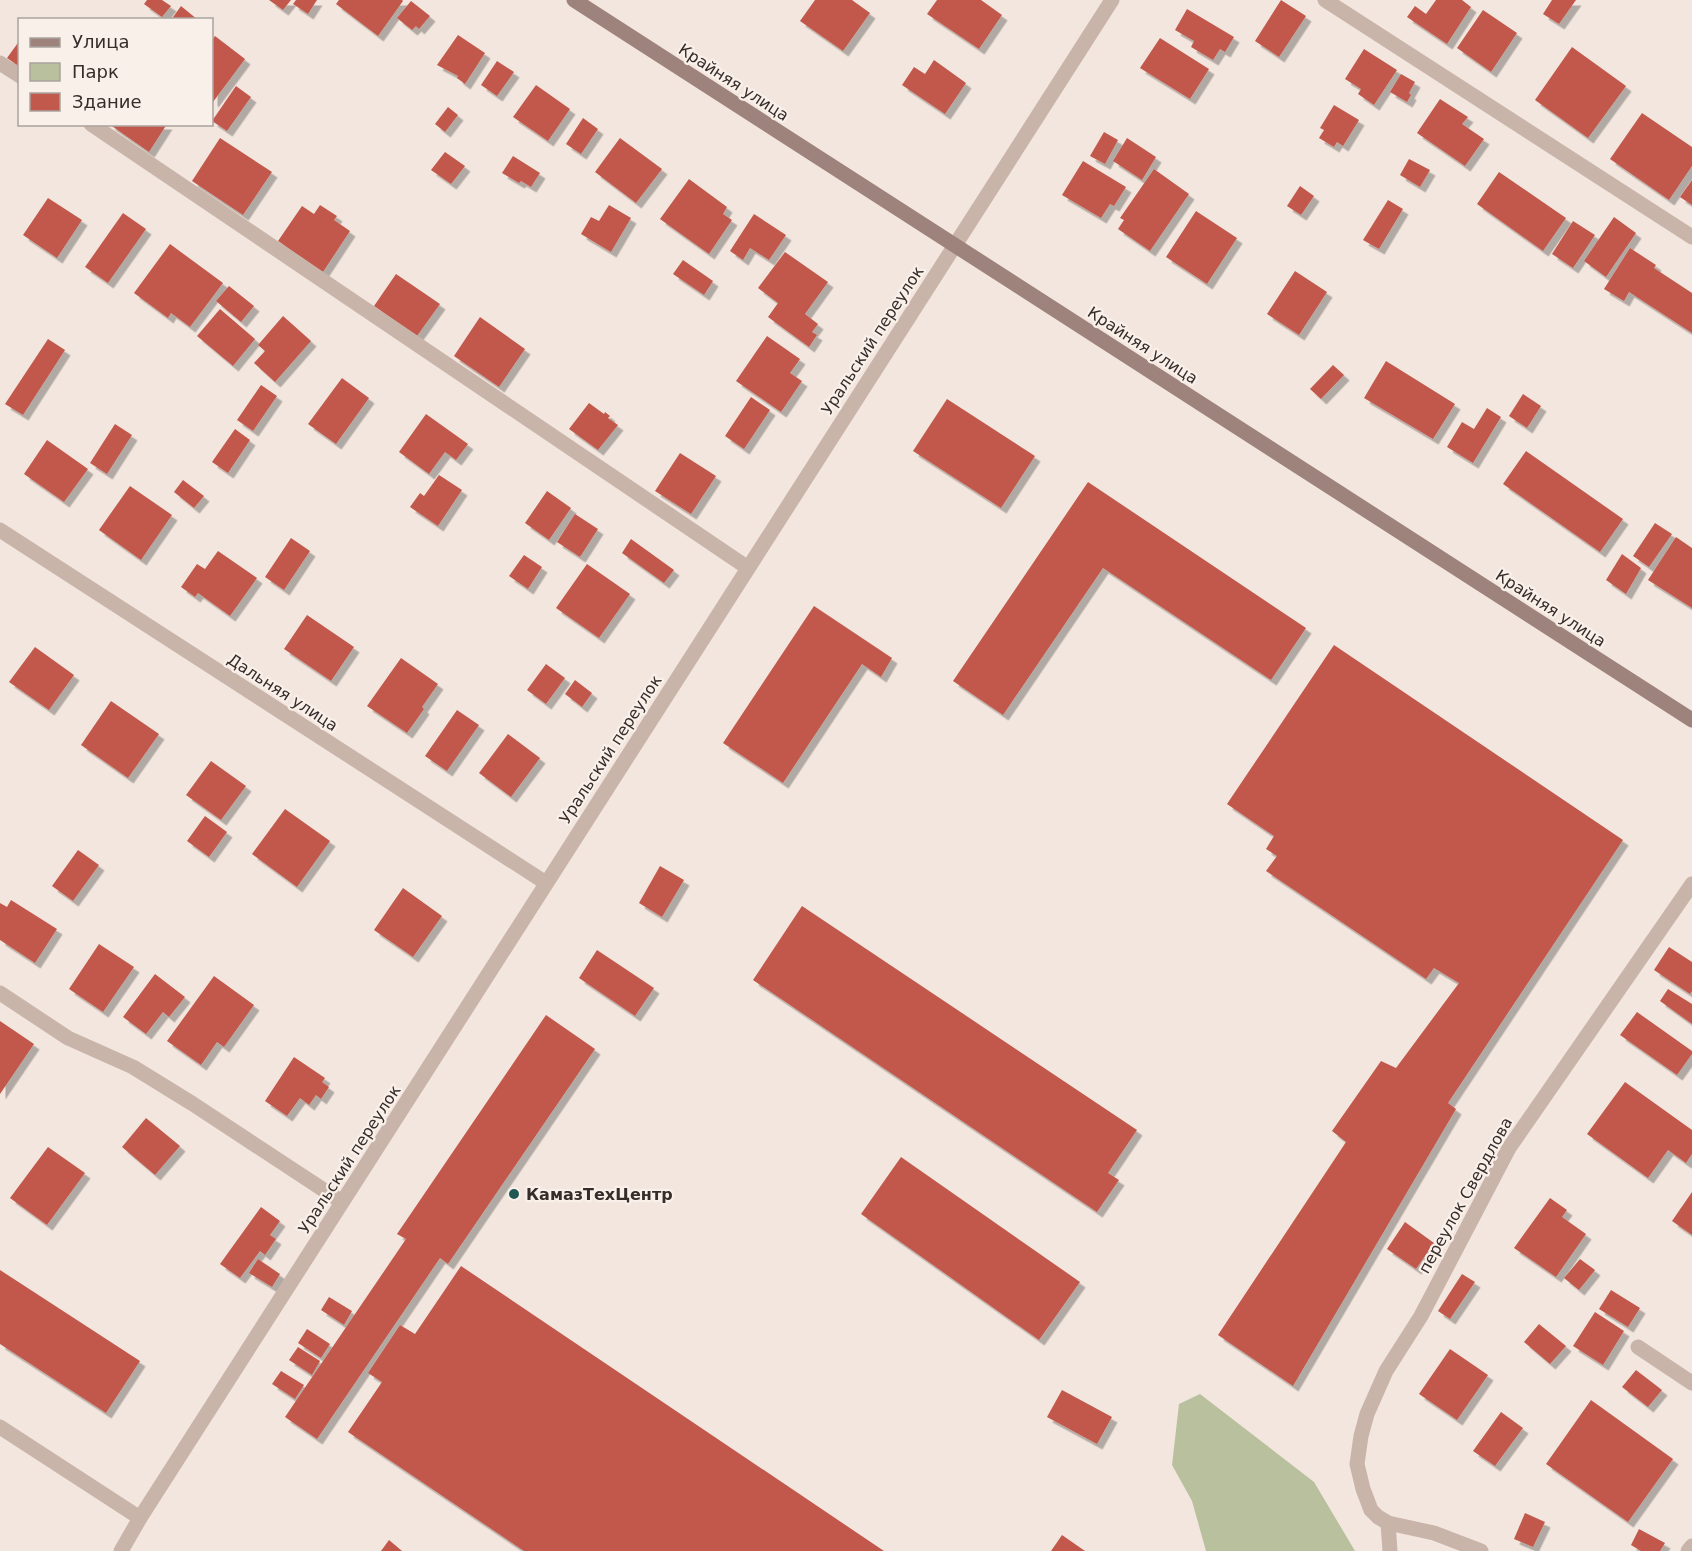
<svg xmlns="http://www.w3.org/2000/svg" width="1692" height="1551" viewBox="0 0 1692 1551" font-family="'DejaVu Sans',sans-serif">
  <style>
    .green { fill: #b9c09e }
    .building { fill: #c1594c; filter: url(#shadow) }
    .lines { fill: none; stroke-linecap: round; stroke-linejoin: round }
    .lane { stroke: #c9b4aa; stroke-width: 15 }
    .street { stroke: #c9b4aa; stroke-width: 15 }
    .secondary { stroke: #9d837b; stroke-width: 15 }
    .poi-dot { fill: #205753; stroke: #f9f0ea; stroke-width: 2 }
    .labels { text-anchor: middle; stroke-width: 4.5; stroke-linejoin: round; paint-order: stroke }
    .street-label { font-size: 16px; fill: #372c29; stroke: #f9f0ea }
    .poi-label { font-size: 16px; font-weight: bold; fill: #372c29; stroke: #f9f0ea; text-anchor: start }
  </style>
  <defs>
    <filter id="shadow"><feDropShadow dx="5.5" dy="5.5" stdDeviation="0" flood-color="#0004"/></filter>
  </defs>
  <rect width="100%" height="100%" fill="#f2e6de"/>
  <polygon class="green" points="1200,1394 1314,1482 1355,1551 1206,1551 1192,1501 1172,1465 1179,1404"/>
  <g class="building">
    <polygon points="147,0 162,0 171,6 162,17 144,4"/>
    <polygon points="269,0 291,0 283,10"/>
    <polygon points="296,0 317,0 308,14 293,4"/>
    <polygon points="339,0 402,0 403,1 378,36 336,4"/>
    <polygon points="815,0 852,0 870,13 843,51 800,21"/>
    <polygon points="937,0 981,0 1002,15 979,49 927,14"/>
    <polygon points="1281,0 1306,16 1279,57 1255,41"/>
    <polygon points="1436,0 1462,0 1471,7 1447,44 1407,17 1415,6 1426,14"/>
    <polygon points="1552,0 1576,0 1559,24 1543,14"/>
    <polygon points="411,1 430,16 419,29 416,26 412,30 397,18"/>
    <polygon points="181,6 198,20 171,20"/>
    <polygon points="1187,9 1234,37 1225,52 1220,49 1213,60 1191,47 1194,41 1175,30"/>
    <polygon points="1483,10 1517,33 1491,72 1457,48"/>
    <polygon points="458,35 485,53 465,84 457,78 458,76 437,65"/>
    <polygon points="215,36 245,59 213,102 212,100 212,40"/>
    <polygon points="1160,38 1209,69 1190,99 1140,68"/>
    <polygon points="20,40 20,67 7,58"/>
    <polygon points="1572,47 1626,86 1588,138 1535,100"/>
    <polygon points="1364,49 1397,70 1374,105 1358,94 1361,89 1345,79"/>
    <polygon points="934,60 966,83 945,114 902,85 914,67 925,74"/>
    <polygon points="497,61 514,72 497,96 481,85"/>
    <polygon points="1401,74 1415,82 1409,93 1411,95 1407,102 1390,92"/>
    <polygon points="536,85 570,109 548,141 513,117"/>
    <polygon points="236,86 251,97 227,131 212,121"/>
    <polygon points="1440,99 1468,117 1462,124 1484,139 1465,166 1417,133"/>
    <polygon points="1334,105 1359,120 1343,146 1337,142 1334,147 1319,138 1324,130 1320,128"/>
    <polygon points="448,107 458,115 445,132 435,124"/>
    <polygon points="1642,113 1692,147 1692,166 1669,200 1610,159"/>
    <polygon points="583,118 598,129 581,154 566,144"/>
    <polygon points="109,124 167,124 149,152"/>
    <polygon points="1104,132 1118,140 1105,164 1090,156"/>
    <polygon points="220,138 272,172 243,215 192,181"/>
    <polygon points="620,138 662,169 636,203 595,172"/>
    <polygon points="1127,138 1156,157 1142,180 1113,161"/>
    <polygon points="445,152 465,166 451,184 431,170"/>
    <polygon points="513,156 540,173 531,187 521,181 519,183 502,173"/>
    <polygon points="1409,159 1430,170 1420,187 1400,175"/>
    <polygon points="1083,161 1126,187 1114,206 1110,204 1101,218 1062,195"/>
    <polygon points="1154,169 1189,194 1150,251 1118,229 1124,220 1120,218"/>
    <polygon points="1499,172 1566,218 1543,251 1477,204"/>
    <polygon points="689,179 727,207 723,214 732,220 709,254 660,219"/>
    <polygon points="1692,180 1692,205 1680,197"/>
    <polygon points="1300,186 1314,196 1301,215 1287,206"/>
    <polygon points="48,198 82,220 57,258 23,235"/>
    <polygon points="1388,200 1403,209 1379,249 1363,240"/>
    <polygon points="320,205 337,216 334,220 350,231 323,272 278,241 302,206 314,214"/>
    <polygon points="609,205 631,218 611,252 581,234 591,217 599,221"/>
    <polygon points="1196,211 1237,238 1207,284 1166,257"/>
    <polygon points="123,213 146,229 108,283 85,267"/>
    <polygon points="754,214 786,235 769,260 750,248 743,260 730,251"/>
    <polygon points="1614,217 1636,233 1606,277 1584,261"/>
    <polygon points="1573,221 1595,235 1573,268 1552,254"/>
    <polygon points="170,244 223,283 190,327 171,313 168,318 134,293"/>
    <polygon points="1630,248 1656,265 1654,268 1692,293 1692,333 1629,292 1624,301 1604,289"/>
    <polygon points="785,252 828,282 805,314 818,324 812,332 817,335 809,347 768,317 778,303 758,288"/>
    <polygon points="683,260 713,281 704,295 673,274"/>
    <polygon points="1295,271 1327,292 1299,335 1267,314"/>
    <polygon points="396,274 440,304 417,336 374,306"/>
    <polygon points="229,286 254,306 241,322 216,301"/>
    <polygon points="220,309 255,339 233,366 197,336"/>
    <polygon points="283,316 311,341 275,382 254,363 265,351 258,345"/>
    <polygon points="480,317 525,349 499,387 454,356"/>
    <polygon points="767,336 800,359 790,373 802,381 781,412 736,381"/>
    <polygon points="48,339 65,350 23,415 5,404"/>
    <polygon points="1386,361 1455,404 1433,439 1364,398"/>
    <polygon points="1333,365 1344,375 1321,399 1310,389"/>
    <polygon points="342,378 369,398 336,444 308,424"/>
    <polygon points="261,385 277,396 253,431 237,420"/>
    <polygon points="1523,394 1541,406 1527,428 1509,416"/>
    <polygon points="751,397 770,410 744,449 725,436"/>
    <polygon points="947,399 1035,456 1001,508 913,451"/>
    <polygon points="589,403 604,414 605,412 610,416 608,418 618,425 598,450 569,429"/>
    <polygon points="1487,408 1501,417 1473,463 1447,447 1462,422 1474,429"/>
    <polygon points="426,414 468,444 456,460 445,452 429,474 399,452"/>
    <polygon points="115,424 132,435 107,474 90,463"/>
    <polygon points="235,429 250,440 228,473 212,462"/>
    <polygon points="47,440 88,469 64,502 24,474"/>
    <polygon points="1526,451 1623,519 1600,552 1503,484"/>
    <polygon points="680,453 716,476 691,514 655,491"/>
    <polygon points="439,475 462,490 438,526 410,507 420,493 424,496"/>
    <polygon points="183,480 204,496 194,508 174,492"/>
    <polygon points="1088,482 1306,628 1271,680 1103,568 1003,715 953,681"/>
    <polygon points="130,486 172,515 141,560 99,530"/>
    <polygon points="547,491 571,508 549,540 525,523"/>
    <polygon points="575,514 598,529 580,557 557,542"/>
    <polygon points="1655,523 1672,534 1649,567 1633,556"/>
    <polygon points="1676,537 1692,548 1692,608 1648,580"/>
    <polygon points="291,538 310,551 284,590 265,577"/>
    <polygon points="631,539 674,570 664,583 622,553"/>
    <polygon points="218,551 257,578 230,616 198,593 195,597 181,587 197,564 205,569"/>
    <polygon points="1622,554 1641,568 1626,594 1606,580"/>
    <polygon points="524,555 542,567 528,589 509,576"/>
    <polygon points="587,564 630,594 599,638 556,608"/>
    <polygon points="814,606 892,658 881,677 862,664 783,783 723,743"/>
    <polygon points="307,615 354,647 331,681 284,649"/>
    <polygon points="1334,645 1623,840 1448,1103 1456,1109 1293,1386 1218,1335 1346,1142 1332,1131 1381,1061 1396,1068 1459,983 1434,968 1426,979 1266,871 1277,856 1266,849 1274,836 1227,804"/>
    <polygon points="35,647 74,675 49,710 9,682"/>
    <polygon points="401,658 438,684 422,707 424,709 407,733 367,706"/>
    <polygon points="546,664 565,678 546,704 527,690"/>
    <polygon points="575,680 592,693 582,707 565,694"/>
    <polygon points="111,701 159,734 128,778 81,745"/>
    <polygon points="457,710 479,725 447,771 425,756"/>
    <polygon points="508,734 540,758 511,797 479,773"/>
    <polygon points="211,761 246,786 221,820 186,795"/>
    <polygon points="285,809 330,841 297,887 252,854"/>
    <polygon points="205,816 227,832 209,857 187,841"/>
    <polygon points="78,850 99,865 73,901 52,886"/>
    <polygon points="660,866 684,880 662,917 639,903"/>
    <polygon points="403,888 442,916 413,957 374,930"/>
    <polygon points="11,900 57,929 35,963 0,940 0,903 7,907"/>
    <polygon points="802,906 1137,1130 1108,1173 1119,1180 1097,1212 753,980"/>
    <polygon points="99,944 134,967 103,1012 69,989"/>
    <polygon points="1669,947 1692,962 1692,991 1690,994 1654,970"/>
    <polygon points="597,950 654,988 635,1016 579,978"/>
    <polygon points="155,974 185,997 169,1017 163,1012 146,1034 123,1017"/>
    <polygon points="214,976 254,1005 224,1047 217,1042 201,1065 167,1041"/>
    <polygon points="1668,989 1692,1004 1692,1024 1660,1001"/>
    <polygon points="1637,1012 1692,1051 1692,1054 1677,1075 1620,1035"/>
    <polygon points="546,1015 595,1049 448,1264 440,1258 317,1439 285,1417 406,1239 397,1234"/>
    <polygon points="0,1021 34,1044 0,1094"/>
    <polygon points="294,1057 325,1078 322,1082 329,1087 321,1099 316,1095 309,1105 300,1098 287,1116 265,1101"/>
    <polygon points="1625,1082 1692,1130 1692,1154 1686,1163 1668,1150 1648,1178 1587,1134"/>
    <polygon points="146,1118 180,1146 155,1175 122,1147"/>
    <polygon points="48,1147 85,1173 47,1225 10,1198"/>
    <polygon points="901,1157 1080,1282 1039,1340 861,1214"/>
    <polygon points="1692,1192 1692,1235 1672,1221"/>
    <polygon points="1550,1198 1567,1210 1562,1217 1586,1234 1556,1277 1514,1248"/>
    <polygon points="261,1207 280,1221 270,1235 276,1239 265,1255 260,1251 240,1278 220,1264"/>
    <polygon points="1405,1222 1434,1243 1416,1269 1387,1249"/>
    <polygon points="258,1259 280,1274 272,1287 249,1273"/>
    <polygon points="1580,1259 1595,1270 1579,1290 1564,1278"/>
    <polygon points="461,1266 884,1551 524,1551 348,1432 382,1382 368,1373 400,1325 415,1334"/>
    <polygon points="0,1270 140,1361 106,1413 0,1344"/>
    <polygon points="1462,1274 1475,1282 1450,1319 1438,1311"/>
    <polygon points="1611,1290 1640,1308 1628,1327 1599,1309"/>
    <polygon points="329,1297 352,1311 344,1325 321,1310"/>
    <polygon points="1595,1312 1624,1331 1603,1365 1573,1346"/>
    <polygon points="1539,1324 1566,1346 1550,1364 1524,1342"/>
    <polygon points="307,1329 330,1344 321,1358 298,1343"/>
    <polygon points="298,1347 320,1361 312,1375 289,1360"/>
    <polygon points="1450,1349 1488,1375 1457,1420 1419,1394"/>
    <polygon points="1636,1370 1662,1390 1648,1407 1622,1387"/>
    <polygon points="281,1371 304,1385 295,1399 272,1384"/>
    <polygon points="1062,1390 1112,1417 1097,1444 1047,1417"/>
    <polygon points="1591,1400 1673,1459 1628,1522 1546,1464"/>
    <polygon points="1501,1412 1523,1428 1495,1466 1473,1451"/>
    <polygon points="1525,1513 1545,1522 1533,1547 1514,1539"/>
    <polygon points="1639,1529 1665,1543 1660,1551 1641,1551 1631,1545"/>
    <polygon points="1062,1535 1085,1551 1051,1551"/>
    <polygon points="389,1540 402,1551 381,1551"/>
  </g>
  <g class="lines">
    <g class="lane">
      <polyline points="0,63 20,76"/>
      <polyline points="91,124 748,568"/>
      <polyline points="0,993 68,1038 133,1067 193,1104 342,1202"/>
      <polyline points="1638,1347 1692,1383"/>
      <polyline points="1388,1523 1390,1551"/>
      <polyline points="121,1551 140,1518"/>
      <polyline points="1688,1551 1692,1546"/>
    </g>
    <g class="street">
      <polyline points="1325,0 1692,237"/>
      <polyline points="0,530 546,883"/>
      <polyline points="0,1427 140,1518 1112,0"/>
      <polyline points="1481,1551 1434,1533 1388,1523 1378,1517 1371,1510 1363,1489 1357,1464 1361,1436 1367,1414 1386,1371 1421,1316 1509,1148 1692,884"/>
    </g>
    <polyline class="secondary" points="574,0 1692,720"/>
  </g>
  <circle class="poi-dot" cx="514" cy="1194" r="6"/>
  <g class="labels">
    <g class="street-label">
      <text transform="translate(734 82) rotate(33)" y="6">Крайняя улица</text>
      <text transform="translate(872 340) rotate(-57)" y="6">Уральский переулок</text>
      <text transform="translate(1143 345) rotate(33)" y="6">Крайняя улица</text>
      <text transform="translate(1551 608) rotate(33)" y="6">Крайняя улица</text>
      <text transform="translate(283 692) rotate(33)" y="6">Дальняя улица</text>
      <text transform="translate(610 749) rotate(-57)" y="6">Уральский переулок</text>
      <text transform="translate(349 1159) rotate(-57)" y="6">Уральский переулок</text>
      <text transform="translate(1465 1195) rotate(-61)" y="6">переулок Свердлова</text>
    </g>
    <g class="poi-label">
      <text x="526" y="1200">КамазТехЦентр</text>
    </g>
  </g>
  <rect x="18" y="18" width="195" height="108" fill="#f9f0ea" stroke="#aba29d" stroke-width="1.5"/>
  <rect x="30" y="38" width="30" height="9" fill="#9d837b" stroke="#aba29d" stroke-width="1.5"/>
  <text x="72" y="48" font-size="18" fill="#372c29">Улица</text>
  <rect x="30" y="63" width="30" height="18" fill="#b9c09e" stroke="#aba29d" stroke-width="1.5"/>
  <text x="72" y="78" font-size="18" fill="#372c29">Парк</text>
  <rect x="30" y="93" width="30" height="18" fill="#c1594c" stroke="#aba29d" stroke-width="1.5"/>
  <text x="72" y="108" font-size="18" fill="#372c29">Здание</text>
</svg>
